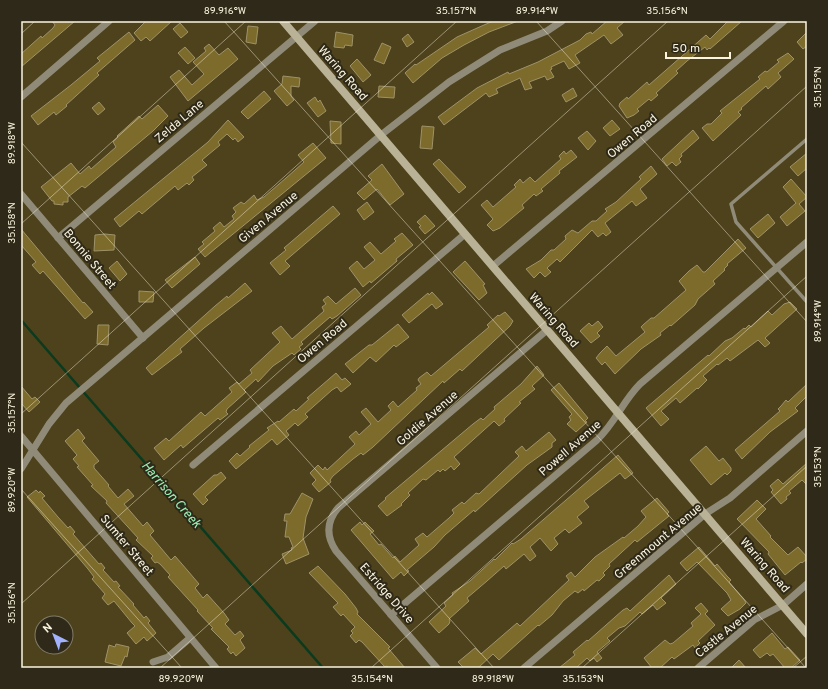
<svg xmlns="http://www.w3.org/2000/svg" width="828" height="689" viewBox="0 0 828 689" font-family="Overpass,sans-serif">
  <style>
    .lines { fill: none; stroke-linecap: round; stroke-linejoin: round }
    .stream { stroke: #0b3a1f; stroke-width: 2.5 }
    .building { fill: #7d6b2c; stroke: #9e9269 }
    .lane { stroke: #908b79; stroke-width: 3.5 }
    .street { stroke: #908b79; stroke-width: 7 }
    .secondary { stroke: #bab296; stroke-width: 8 }
    .ticks { fill: none; stroke: #fbf5df; stroke-width: 1; stroke-opacity: 0.45 }
    .labels { text-anchor: middle; stroke-width: 4; stroke-linejoin: round; paint-order: stroke }
    .street-label { font-size: 12px; fill: #fbf5df; stroke: #2e2918 }
    .water-label { font-size: 13px; font-style: italic; fill: #9df3b9; stroke: #2e2918 }
    .neatline { fill: none; stroke: #fbf5df; stroke-width: 1.5 }
    .ticks-label { font-size: 10px; text-anchor: middle; fill: #fbf5df }
  </style>
  <rect width="100%" height="100%" fill="#4d421b"/>
  <g class="lines">
    <polyline class="stream" points="21,320 323,668"/>
  </g>
  <g class="building">
    <polygon points="52,21 75,21 21,67 21,54 41,36 42,38 53,28 55,25"/>
    <polygon points="146,21 172,21 150,41 146,37 141,41 134,33"/>
    <polygon points="493,21 518,21 489,32 464,45 442,58 413,83 405,73 415,64 416,65 457,37"/>
    <polygon points="607,21 625,21 617,28 623,35 611,44 604,35 575,55 580,63 569,69 564,61 551,67 552,69 550,70 554,77 547,80 545,76 529,82 532,88 525,90 520,78 496,89 498,93 489,97 486,93 444,125 438,117 477,88 508,72 509,74 538,62 580,40 586,34 591,32 592,34"/>
    <polygon points="728,21 742,21 710,49 709,48 707,50 705,47 687,61 676,71 678,73 656,93 658,95 651,101 649,99 637,109 639,111 634,115 627,118 619,106 620,103 627,97 628,99 647,82 649,85 706,35 710,39"/>
    <polygon points="180,23 188,32 181,38 173,29"/>
    <polygon points="248,26 258,27 256,44 246,42"/>
    <polygon points="129,32 135,40 97,73 99,75 66,105 67,106 56,115 54,112 38,125 31,116 71,85 100,61 97,58"/>
    <polygon points="336,32 353,35 352,46 345,45 344,48 334,47"/>
    <polygon points="807,32 807,46 803,49 797,42"/>
    <polygon points="408,34 414,42 407,47 402,39"/>
    <polygon points="382,43 391,47 384,64 374,60"/>
    <polygon points="209,44 219,55 228,48 238,59 188,101 170,77 179,70 192,85 204,74 193,62 206,51 204,48"/>
    <polygon points="185,47 195,58 188,64 178,53"/>
    <polygon points="788,53 794,59 778,73 781,77 768,89 766,86 741,108 742,109 738,112 741,115 713,141 702,128 707,124 711,124 722,113 720,111 760,79 758,77 765,71 767,72 779,62 777,60"/>
    <polygon points="357,59 371,75 363,82 350,66"/>
    <polygon points="283,76 300,78 299,87 291,86 291,96 294,100 287,106 274,91 282,84"/>
    <polygon points="379,86 395,87 394,98 378,97"/>
    <polygon points="573,88 577,96 566,102 562,95"/>
    <polygon points="264,91 271,99 248,119 241,112"/>
    <polygon points="315,97 318,102 320,100 326,111 318,117 307,103"/>
    <polygon points="99,102 105,109 98,115 92,108"/>
    <polygon points="158,105 168,116 153,131 85,188 82,186 68,197 68,202 63,202 63,205 54,204 54,201 52,201 41,187 71,163 80,174 89,166 91,169 116,147 113,142 118,137 117,136 139,116 142,119"/>
    <polygon points="228,120 244,137 238,142 235,138 233,140 227,134 218,142 220,145 202,160 207,165 192,177 194,180 189,185 187,183 178,190 175,186 142,214 139,211 120,227 114,219 208,142"/>
    <polygon points="612,120 620,129 610,136 603,128"/>
    <polygon points="330,121 341,122 341,144 331,143"/>
    <polygon points="422,126 434,127 432,149 420,148"/>
    <polygon points="693,130 699,138 681,154 682,156 679,159 681,162 676,166 672,162 667,166 662,159"/>
    <polygon points="587,131 596,141 588,150 578,138"/>
    <polygon points="313,143 326,158 205,257 198,249 204,244 202,242 215,231 213,228 220,222 224,227 234,219 232,216 236,212 233,208 241,202 244,204 254,195 257,200 264,197 286,178 304,162 298,155"/>
    <polygon points="571,150 577,157 559,171 560,173 541,189 543,191 536,196 534,194 522,205 524,208 519,212 500,228 493,231 487,225 493,219 481,205 487,200 493,207 516,187 514,185 520,179 523,183 530,177 535,182 561,159 559,156 564,151 566,154"/>
    <polygon points="807,153 807,168 798,176 790,167"/>
    <polygon points="439,159 466,187 459,193 433,164"/>
    <polygon points="382,164 404,194 390,205 377,189 364,200 357,193 372,180 368,176"/>
    <polygon points="651,166 657,174 640,189 647,198 636,206 632,201 605,223 611,232 606,236 603,233 598,237 592,230 560,262 557,259 547,268 551,272 545,277 540,272 534,278 526,269 541,260 551,250 554,250 566,239 565,236 572,230 578,233 592,221 596,221 607,211 605,209 616,202 641,179 639,177"/>
    <polygon points="791,179 807,197 799,204 805,211 787,226 780,217 796,203 783,187"/>
    <polygon points="367,202 374,212 364,220 357,210"/>
    <polygon points="333,206 340,214 285,261 290,266 280,275 270,263 286,250 284,248"/>
    <polygon points="768,214 775,223 758,238 750,229"/>
    <polygon points="425,215 435,226 425,234 419,227 421,226 417,222"/>
    <polygon points="21,229 83,303 84,302 93,312 85,319 43,271 40,274 32,265 36,262 21,245"/>
    <polygon points="402,233 413,245 396,259 397,261 371,283 370,281 363,287 349,268 357,261 364,269 375,260 364,247 370,242 381,254 396,241 394,239"/>
    <polygon points="105,234 115,235 114,250 94,251 95,235"/>
    <polygon points="738,239 746,248 727,264 728,265 724,269 725,270 713,281 715,284 698,299 695,305 671,326 670,325 660,333 661,335 641,349 615,374 605,362 602,365 596,358 600,353 607,346 616,356 645,332 641,327 643,325 651,318 654,318 686,290 679,281 689,271 697,265 703,272 705,272"/>
    <polygon points="195,257 200,264 172,288 165,280"/>
    <polygon points="117,261 127,274 120,281 109,268"/>
    <polygon points="465,261 485,284 483,285 487,293 479,300 453,272"/>
    <polygon points="245,283 252,291 204,328 180,349 182,352 152,375 146,368 215,306 227,296 228,298"/>
    <polygon points="355,288 361,295 337,316 332,319 330,317 301,342 303,344 299,347 301,349 294,355 292,353 273,366 258,382 256,379 244,390 246,392 227,409 226,412 228,414 220,420 218,418 183,448 181,445 164,460 154,448 166,438 169,441 201,412 205,416 232,392 229,388 237,382 239,384 252,373 250,370 280,342 272,333 281,326 292,339 324,311 322,307 326,304 323,300 328,296 336,304"/>
    <polygon points="139,291 154,292 153,302 139,302"/>
    <polygon points="432,292 443,304 436,309 432,304 409,323 402,315 428,293 429,295"/>
    <polygon points="790,302 797,309 765,338 770,343 765,347 758,340 730,361 727,358 718,365 717,364 703,376 707,380 698,389 697,388 680,403 676,398 661,411 669,419 661,426 646,408 708,355 709,356 725,341 732,338 744,328 745,329 749,325 751,327 768,311 772,315 784,304"/>
    <polygon points="505,312 513,321 510,326 462,371 460,369 444,383 443,381 373,447 363,455 361,453 353,459 333,476 330,480 331,482 319,492 312,484 316,480 310,473 318,465 323,470 325,467 327,470 355,444 349,437 356,431 359,435 371,424 361,412 366,408 378,422 391,410 388,406 393,401 398,407 417,390 416,388 421,384 418,380 419,378 427,372 431,376 489,327 487,325 498,315 499,316"/>
    <polygon points="598,321 603,327 597,333 600,336 591,343 580,331 589,323 592,326"/>
    <polygon points="398,324 409,337 396,347 394,345 376,362 370,357 353,373 345,364 369,345 372,345"/>
    <polygon points="98,325 109,325 108,345 97,344"/>
    <polygon points="537,366 544,375 532,386 535,389 519,402 521,403 504,419 505,421 499,426 494,421 454,457 460,464 454,470 451,466 445,471 443,469 440,472 438,470 426,480 423,479 408,493 410,495 401,504 402,505 387,516 378,506 386,499 385,498 473,424 481,418 483,420 495,409 494,407 521,384"/>
    <polygon points="336,373 342,380 345,378 351,384 341,392 337,387 332,390 305,414 308,417 298,426 295,423 286,431 289,435 277,445 272,439 236,469 229,461 237,453 240,456 250,447 249,446 269,430 267,428 278,421 279,422 294,409 296,411 309,399 307,398"/>
    <polygon points="559,383 588,418 585,421 587,422 576,432 567,424 571,420 569,417 572,414 551,390"/>
    <polygon points="807,384 807,396 795,408 798,411 770,432 742,459 735,450 780,411 778,409 781,406 786,400 788,402"/>
    <polygon points="21,386 32,399 35,397 40,402 29,412 21,403"/>
    <polygon points="78,429 85,438 82,441 99,461 94,465 94,468 109,485 108,486 118,498 128,489 134,496 124,504 143,526 147,522 154,531 150,535 171,560 175,556 188,571 199,584 195,588 203,598 207,594 224,613 229,620 225,624 235,635 240,631 244,636 240,640 245,648 236,656 233,652 231,654 227,649 229,647 211,629 213,628 197,611 198,610 168,577 170,575 160,564 157,562 155,563 151,558 153,556 136,540 138,538 106,503 107,501 91,486 93,485 77,467 79,466 73,459 77,455 65,441"/>
    <polygon points="549,432 556,440 552,443 552,447 527,465 475,512 474,510 445,535 434,547 407,570 409,571 404,576 401,572 393,579 351,530 360,522 362,525 365,522 374,531 370,534 379,545 381,544 393,558 395,556 400,562 419,545 415,539 423,533 427,537 449,518 454,513 452,510 462,502 464,504 476,493 479,494 519,456 515,452 522,446 526,451"/>
    <polygon points="706,446 719,461 723,458 731,468 731,471 727,475 725,473 711,485 690,460"/>
    <polygon points="618,455 633,473 625,479 620,473 584,501 589,507 577,517 582,523 569,533 565,529 554,538 558,544 551,551 540,538 530,547 536,556 530,561 524,554 506,569 504,566 487,581 467,598 469,601 449,619 450,621 449,624 439,633 429,622 446,606 444,603 453,595 452,593 470,581 494,559 495,560 512,543 513,544 521,539"/>
    <polygon points="807,463 807,485 802,480 789,491 791,493 786,497 787,499 781,504 771,492 773,490 770,486 778,479 783,484"/>
    <polygon points="221,472 226,478 205,497 208,500 203,505 193,494 214,475 217,475"/>
    <polygon points="36,490 39,493 40,491 45,496 42,498 58,517 68,528 70,526 75,532 73,534 99,564 101,563 105,568 103,570 114,582 116,581 120,586 118,587 134,604 133,605 144,618 146,616 150,621 148,623 156,633 147,641 144,637 136,644 127,633 135,626 132,623 114,601 108,605 102,598 105,594 92,579 94,577 88,569 27,497"/>
    <polygon points="302,493 313,499 306,517 303,538 309,554 286,564 282,554 292,550 291,548 293,547 289,537 285,537 287,521 284,521 285,514 290,514"/>
    <polygon points="657,498 669,512 667,514 669,516 637,542 635,540 609,564 610,566 603,573 605,575 599,581 597,580 584,591 583,589 578,593 575,591 563,601 552,615 539,626 538,625 499,660 493,654 478,668 464,668 458,662 475,648 481,654 517,623 520,626 569,580 566,576 571,572 575,577 595,557 623,537 624,538 638,526 646,517 641,511"/>
    <polygon points="757,500 766,509 756,519 771,536 770,537 788,555 798,547 807,557 807,559 802,563 801,562 785,575 768,554 769,552 737,519"/>
    <polygon points="699,547 715,566 717,564 727,576 731,580 729,582 745,601 746,603 740,609 728,616 721,609 731,600 727,593 697,562 687,571 680,563"/>
    <polygon points="318,566 345,594 356,608 358,612 357,614 390,647 388,648 405,668 389,668 387,666 385,667 362,642 359,640 356,643 350,636 353,633 351,631 355,627 343,614 341,616 333,607 338,603 309,573"/>
    <polygon points="669,575 676,584 661,598 666,603 657,610 653,605 642,614 640,612 625,626 619,628 607,638 610,641 597,652 602,658 597,662 594,658 590,661 587,658 576,668 559,668 575,655 573,652 587,640 588,641 623,610 627,608 630,611"/>
    <polygon points="701,603 708,611 705,614 715,625 698,641 700,643 695,648 693,645 674,659 672,657 660,668 652,668 644,658 665,640 670,644 673,643 693,626 691,623 701,614 695,608"/>
    <polygon points="772,633 785,649 788,647 800,660 791,668 785,668 773,654 770,656 767,653 760,658 753,650"/>
    <polygon points="116,644 129,647 127,657 125,656 121,666 105,662 109,645 115,647"/>
    <polygon points="739,660 746,668 731,668"/>
  </g>
  <g class="lines">
    <polyline class="lane" points="807,139 731,204 736,222 807,302"/>
    <g class="street">
      <polyline points="21,97 109,21"/>
      <polyline points="21,194 143,338"/>
      <polyline points="58,238 315,21"/>
      <polyline points="493,266 784,21"/>
      <polyline points="21,436 216,668"/>
      <polyline points="193,465 465,234"/>
      <polyline points="21,469 49,424 66,403 381,135 449,82 500,50 547,31 562,21"/>
      <path d="M391 615 597 440C615 423 623 401 640 384L807 242"/>
      <polyline points="153,662 168,657 190,638"/>
      <path d="M437 668 336 551C326 536 326 522 338 508L547 330"/>
      <polyline points="524,668 705,514 730,498 807,431"/>
      <polyline points="698,668 754,620 783,605 807,584"/>
    </g>
    <polyline class="secondary" points="283,21 807,634"/>
  </g>
  <path class="ticks" d="M224 21 806 668M536 21 807 322M21 34 35 21M21 142 494 668M21 224 246 21M21 414 457 21M21 489 182 668M21 604 668 21M160 668 807 86M371 668 807 276M582 668 807 466M793 668 807 656"/>
  <g class="labels">
    <g class="street-label">
      <text transform="translate(343 73) rotate(49)" y="4">Waring Road</text>
      <text transform="translate(179 121) rotate(-40)" y="4">Zelda Lane</text>
      <text transform="translate(632 136) rotate(-40)" y="4">Owen Road</text>
      <text transform="translate(268 217) rotate(-40)" y="4">Given Avenue</text>
      <text transform="translate(90 259) rotate(50)" y="4">Bonnie Street</text>
      <text transform="translate(554 320) rotate(49)" y="4">Waring Road</text>
      <text transform="translate(322 341) rotate(-40)" y="4">Owen Road</text>
      <text transform="translate(427 418) rotate(-41)" y="4">Goldie Avenue</text>
      <text transform="translate(570 448) rotate(-41)" y="4">Powell Avenue</text>
      <text transform="translate(658 541) rotate(-40)" y="4">Greenmount Avenue</text>
      <text transform="translate(127 545) rotate(50)" y="4">Sumter Street</text>
      <text transform="translate(765 565) rotate(49)" y="4">Waring Road</text>
      <text transform="translate(387 593) rotate(49)" y="4">Estridge Drive</text>
      <text transform="translate(726 631) rotate(-39)" y="4">Castle Avenue</text>
    </g>
    <g class="water-label">
      <text transform="translate(172 494) rotate(49)" y="5">Harrison Creek</text>
    </g>
  </g>
  <rect width="828" height="689" fill="none" stroke="#2e2918" stroke-width="44"/>
  <g transform="translate(54 635) rotate(318)"><circle r="19" fill="#2e2918" stroke="#807b68"/>
  <path d="M0-3L7 15L0 10L-7 15Z" fill="#a2b2fd"/>
  <text y="-6" font-size="11" font-weight="bold" text-anchor="middle" fill="#fbf5df">N</text>
  </g>
  <path d="M666 52v6h64v-6" fill="none" stroke="#fbf5df" stroke-width="2"/>
  <text x="672" y="52" font-size="12" fill="#fbf5df" stroke="#2e2918" stroke-width="3" paint-order="stroke">50 m</text>
  <rect x="22" y="22" width="784" height="645" class="neatline"/>
  <g class="ticks-label">
    <text x="225" y="14">89.916°W</text>
    <text x="456" y="14">35.157°N</text>
    <text x="537" y="14">89.914°W</text>
    <text x="667" y="14">35.156°N</text>
    <text transform="translate(817 87) rotate(-90)" y="4">35.155°N</text>
    <text transform="translate(11 143) rotate(-90)" y="4">89.918°W</text>
    <text transform="translate(11 223) rotate(-90)" y="4">35.158°N</text>
    <text transform="translate(817 321) rotate(-90)" y="4">89.914°W</text>
    <text transform="translate(11 413) rotate(-90)" y="4">35.157°N</text>
    <text transform="translate(817 467) rotate(-90)" y="4">35.153°N</text>
    <text transform="translate(11 490) rotate(-90)" y="4">89.920°W</text>
    <text transform="translate(11 603) rotate(-90)" y="4">35.156°N</text>
    <text x="181" y="682">89.920°W</text>
    <text x="372" y="682">35.154°N</text>
    <text x="493" y="682">89.918°W</text>
    <text x="583" y="682">35.153°N</text>
  </g>
</svg>
